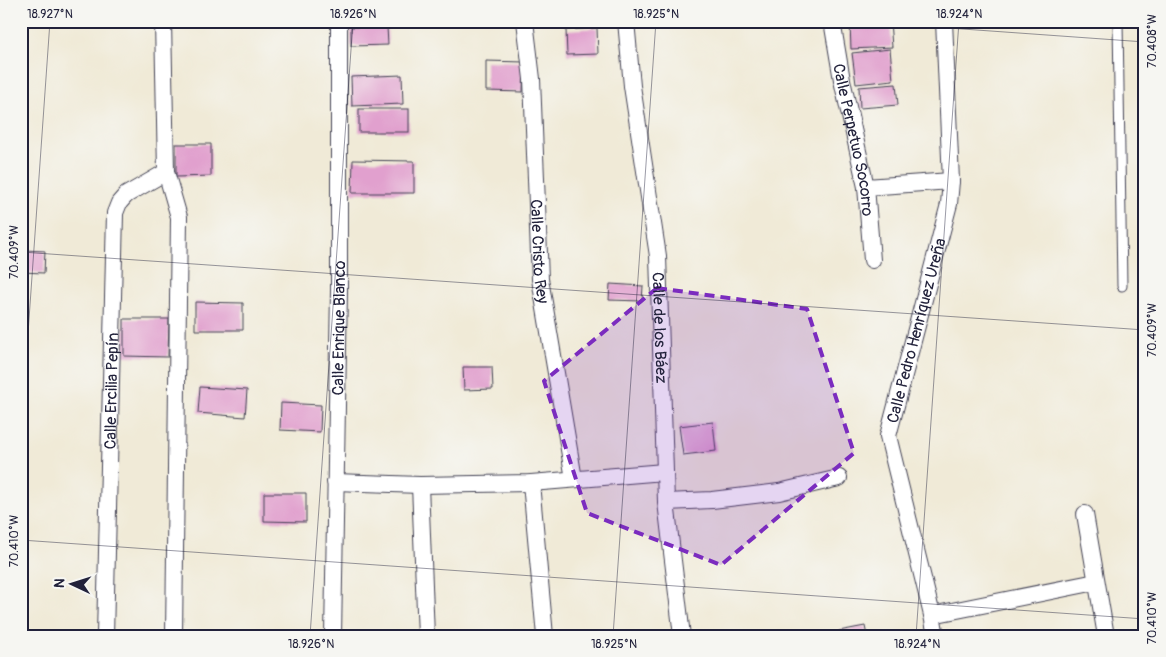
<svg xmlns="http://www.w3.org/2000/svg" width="1166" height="657" viewBox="0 0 1166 657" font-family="Pangolin,sans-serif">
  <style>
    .building { fill: #e1a0ce }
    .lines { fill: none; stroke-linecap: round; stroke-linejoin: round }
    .service-casing { stroke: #414052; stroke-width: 11 }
    .minor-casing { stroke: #414052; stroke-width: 18 }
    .service { stroke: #fff; stroke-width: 9 }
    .minor { stroke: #fff; stroke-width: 16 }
    .marked { fill: #7b2cbf; fill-opacity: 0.2; stroke: #7b2cbf; stroke-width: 4; stroke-dasharray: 10 6; stroke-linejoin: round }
    .ticks { fill: none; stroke: #22223b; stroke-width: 1; stroke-opacity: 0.45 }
    .labels { text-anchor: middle; stroke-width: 4; stroke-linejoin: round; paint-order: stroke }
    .street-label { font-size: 16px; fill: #22223b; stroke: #f6f6f2 }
    .neatline { fill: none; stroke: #22223b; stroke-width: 2 }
    .ticks-label { font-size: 12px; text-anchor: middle; fill: #22223b }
  </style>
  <rect width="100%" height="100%" fill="#f6f6f2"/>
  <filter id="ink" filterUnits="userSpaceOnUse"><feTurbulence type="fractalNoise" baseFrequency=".02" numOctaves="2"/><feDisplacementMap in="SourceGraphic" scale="10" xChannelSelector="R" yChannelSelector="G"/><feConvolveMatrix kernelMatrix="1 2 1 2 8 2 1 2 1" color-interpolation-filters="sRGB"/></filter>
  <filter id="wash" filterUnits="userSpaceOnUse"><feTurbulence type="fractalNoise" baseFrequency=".0096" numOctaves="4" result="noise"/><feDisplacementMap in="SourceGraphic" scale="20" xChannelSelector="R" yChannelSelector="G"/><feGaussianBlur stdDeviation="1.12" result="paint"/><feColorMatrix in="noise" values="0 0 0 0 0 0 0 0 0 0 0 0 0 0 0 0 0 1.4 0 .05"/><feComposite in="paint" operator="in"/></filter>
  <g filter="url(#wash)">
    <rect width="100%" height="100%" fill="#f0ead7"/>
    <g id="blocks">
      <g class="building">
        <polygon points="880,21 890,21 892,47 851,49 850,23"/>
        <polygon points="351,27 387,27 388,45 351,46"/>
        <polygon points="597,28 598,54 567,55 566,30"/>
        <polygon points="890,49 893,80 856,84 852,53"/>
        <polygon points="486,61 524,62 523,92 486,91"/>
        <polygon points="402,75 403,104 352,106 351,77"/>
        <polygon points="896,84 898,105 860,108 859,87"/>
        <rect x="359" y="109" width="50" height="23"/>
        <polygon points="176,144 211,144 211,176 176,177"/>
        <polygon points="353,160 414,161 414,193 352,193"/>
        <polygon points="21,250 45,251 44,273 21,272"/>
        <polygon points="610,284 643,286 642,301 609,300"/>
        <polygon points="195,302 243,303 243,330 195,330"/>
        <polygon points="124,319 169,319 168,357 124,356"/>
        <polygon points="463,367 492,367 493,389 464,390"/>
        <polygon points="200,387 247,390 245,417 198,413"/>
        <polygon points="281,403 321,405 320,432 280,430"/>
        <polygon points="713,422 716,451 683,455 679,426"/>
        <polygon points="264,493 306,493 306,522 264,521"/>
        <polygon points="865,626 867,636 840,636 839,631"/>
      </g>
    </g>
  </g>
  <g filter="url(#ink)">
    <use href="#blocks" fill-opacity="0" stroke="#414052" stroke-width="1"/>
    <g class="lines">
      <defs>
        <polyline id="service" points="1118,21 1122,286"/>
        <g id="minor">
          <polyline points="163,21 166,172 179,217 174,636"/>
          <path id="s1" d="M525 21 532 79 540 279 574 479"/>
          <path id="s2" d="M626 21 632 86 658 256 666 502 682 636"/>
          <path id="s3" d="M832 21 842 80 866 187 872 260"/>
          <polyline points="866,187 951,181"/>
          <polyline points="335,482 420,485 531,483 664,472"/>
          <polyline points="531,483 545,636"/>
          <polyline points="420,485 426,636"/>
          <polyline points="666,502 712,500 779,492 839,478"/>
          <polyline points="1085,514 1106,636"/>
          <polyline points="932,615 1096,582"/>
          <path id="s4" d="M105 636 115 213 119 203 126 195 166 172"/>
          <path id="s5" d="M333 636 339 290V21"/>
          <path id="s6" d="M936 636 932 615 888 436 949 204 951 181 944 21"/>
        </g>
      </defs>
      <use href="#service" class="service-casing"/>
      <use href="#minor" class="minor-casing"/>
      <use href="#service" class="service"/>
      <use href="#minor" class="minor"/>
    </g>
  </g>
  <path class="marked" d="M657 288 807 309 854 453 721 565 587 513 544 381Z"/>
  <path class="ticks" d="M850 21 1145 42M21 252 1145 330M21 433 50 21M21 540 1145 619M310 636 353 21M613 636 656 21M916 636 959 21"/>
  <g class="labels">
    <g class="street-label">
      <text dy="6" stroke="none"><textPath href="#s3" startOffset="121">Calle Perpetuo Socorro</textPath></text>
      <text dy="6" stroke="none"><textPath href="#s1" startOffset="231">Calle Cristo Rey</textPath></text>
      <text dy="6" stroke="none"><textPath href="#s2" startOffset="309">Calle de los Báez</textPath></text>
      <text dy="6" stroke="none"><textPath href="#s5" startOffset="308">Calle Enrique Blanco</textPath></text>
      <text dy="6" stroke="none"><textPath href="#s6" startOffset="315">Calle Pedro Henríquez Ureña</textPath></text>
      <text dy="6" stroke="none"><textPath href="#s4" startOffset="245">Calle Ercilia Pepín</textPath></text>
    </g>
  </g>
  <rect width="1166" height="657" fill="none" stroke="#f6f6f2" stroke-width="55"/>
  <g transform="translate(72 584) rotate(274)" stroke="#f6f6f2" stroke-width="4" paint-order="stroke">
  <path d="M0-4L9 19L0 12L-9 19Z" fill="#22223b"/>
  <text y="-8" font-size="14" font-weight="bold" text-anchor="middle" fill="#22223b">N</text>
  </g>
  <rect x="28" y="28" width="1110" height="602" class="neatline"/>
  <g class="ticks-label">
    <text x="50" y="18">18.927°N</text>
    <text x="353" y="18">18.926°N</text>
    <text x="656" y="18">18.925°N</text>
    <text x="959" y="18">18.924°N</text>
    <text transform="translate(1152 41) rotate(-90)" y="4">70.408°W</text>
    <text transform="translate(14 252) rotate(-90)" y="4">70.409°W</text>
    <text transform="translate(1152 330) rotate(-90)" y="4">70.409°W</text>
    <text transform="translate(14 541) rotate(-90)" y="4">70.410°W</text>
    <text transform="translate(1152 618) rotate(-90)" y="4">70.410°W</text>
    <text x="311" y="648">18.926°N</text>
    <text x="614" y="648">18.925°N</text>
    <text x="917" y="648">18.924°N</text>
  </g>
</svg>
